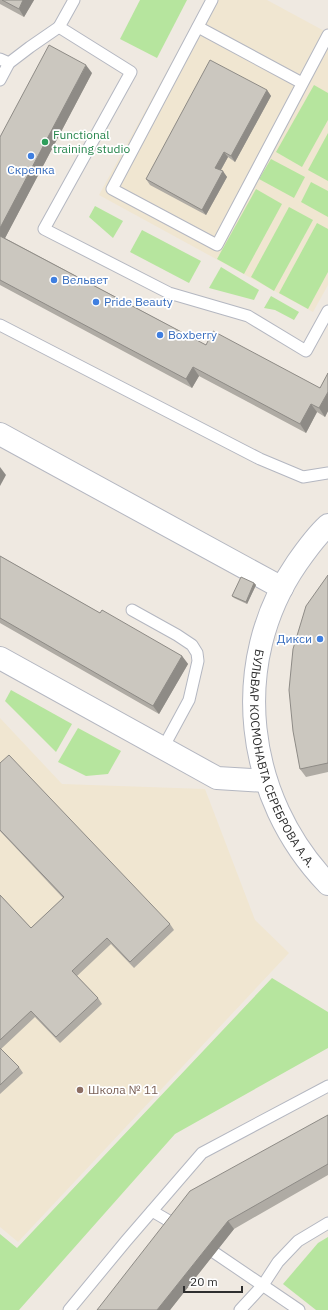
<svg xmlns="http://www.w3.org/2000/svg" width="328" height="1310" viewBox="0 0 328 1310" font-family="'IBM Plex Sans',sans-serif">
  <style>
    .education { fill: #f0e6d1 }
    .green { fill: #b6e59e }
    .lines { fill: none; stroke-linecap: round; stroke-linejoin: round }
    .lane-casing { stroke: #b4b7c1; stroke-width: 13 }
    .street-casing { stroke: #b4b7c1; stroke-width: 24 }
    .lane { stroke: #fff; stroke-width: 11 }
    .street { stroke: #fff; stroke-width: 22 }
    .wall { fill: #afaba4 }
    .shaded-wall { fill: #8e8b86 }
    .building { fill: #cbc7bf; stroke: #8e8b86 }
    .leisure-dot { fill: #2e9e5b; stroke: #fff; stroke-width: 1.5 }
    .shop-dot { fill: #3f7fe0; stroke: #fff; stroke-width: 1.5 }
    .education-dot { fill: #8d6e63; stroke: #fff; stroke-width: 1.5 }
    .labels { text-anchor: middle; stroke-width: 3.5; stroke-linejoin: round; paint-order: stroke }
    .leisure-label { font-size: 12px; fill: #27864d; stroke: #fff; text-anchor: start }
    .shop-label { font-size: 12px; fill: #366cbe; stroke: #fff; text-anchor: start }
    .street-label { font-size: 12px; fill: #2e2e2e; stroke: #fff }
    .education-label { font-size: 12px; fill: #785e54; stroke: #fff; text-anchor: start }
  </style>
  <rect width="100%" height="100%" fill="#efe9e1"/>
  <g class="education">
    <polygon points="206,0 267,0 328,33 328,285 313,312 99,195"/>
    <polygon points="0,718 62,784 205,789 255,920 289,953 18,1242 0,1227"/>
  </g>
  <g class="green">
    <polygon points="140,0 187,0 157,58 120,39"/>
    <polygon points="314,85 328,93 328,120 302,167 276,152"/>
    <polygon points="328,133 328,181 308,170"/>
    <polygon points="271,159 305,177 294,198 259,179"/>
    <polygon points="311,182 328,191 328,217 301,202"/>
    <polygon points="256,189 282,204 244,274 217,259"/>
    <polygon points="95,206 123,221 113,238 89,217"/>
    <polygon points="289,207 313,220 274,291 251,277"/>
    <polygon points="317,223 328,229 328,272 308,309 279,293"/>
    <polygon points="142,230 201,261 189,283 130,252"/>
    <polygon points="221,267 259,290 254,300 209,288"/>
    <polygon points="271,296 299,312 294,320 275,310 264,308"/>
    <polygon points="11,690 72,724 56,752 5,701"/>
    <polygon points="78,728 121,751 108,774 86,776 58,762"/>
    <polygon points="272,978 328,1012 328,1048 175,1134 19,1310 0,1310 0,1234 17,1248"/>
    <polygon points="328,1237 328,1310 316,1310 283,1284 318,1243"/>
  </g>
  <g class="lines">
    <defs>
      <g id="lane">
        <polyline points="74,0 59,27 131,72 44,229 169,293 248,316 306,351 328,311"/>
        <polyline points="212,0 112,189 217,245 328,35"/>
        <polyline points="198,27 302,83"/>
        <polyline points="0,59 9,63"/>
        <polyline points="0,80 9,63 30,47 59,27"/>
        <polyline points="0,325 260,459 303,477 328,473"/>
        <polyline points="132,610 177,635 192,645 197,653 198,661 189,700 163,748"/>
        <polyline points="152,1211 176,1225"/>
        <polyline points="215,1253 299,1310"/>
        <polyline points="69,1310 126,1241 202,1153 328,1086"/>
        <polyline points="240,1310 263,1285 278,1262 298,1241 328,1223"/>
      </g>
      <g id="street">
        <polyline points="0,434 282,588"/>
        <path id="s1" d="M328 525C316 536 306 550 297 563 228 663 245 798 328 884"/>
        <polyline points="0,658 217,778 266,781"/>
      </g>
    </defs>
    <use href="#lane" class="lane-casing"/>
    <use href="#street" class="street-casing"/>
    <use href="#lane" class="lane"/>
    <use href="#street" class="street"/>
  </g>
  <g class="wall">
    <polygon points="0,0 34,0 24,17 0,4"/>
    <polygon points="92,73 5,238 206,345 320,388 328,373 328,411 325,417 317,412 306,433 199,376 192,388 0,285 0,137"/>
    <polygon points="267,90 271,96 235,162 228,157 221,170 227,177 206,215 150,185 146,179"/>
    <polygon points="0,556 100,613 182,656 188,664 159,714 0,623"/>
    <polygon points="328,575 328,772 306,777 300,769"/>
    <polygon points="254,583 256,585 247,604 234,598 232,596"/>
    <polygon points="0,763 170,924 174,930 134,968 111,944 77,976 98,998 102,1004 60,1043 35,1017 1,1049 19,1067 23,1073 0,1094 0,895 31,928 63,898 0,831"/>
    <polygon points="328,1115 328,1175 234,1229 170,1310 97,1310"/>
  </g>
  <g class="shaded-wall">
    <polygon points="23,0 34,0 24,17 19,9"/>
    <polygon points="86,65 92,73 3,242 0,239 0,228"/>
    <polygon points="267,90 271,96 235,162 231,156"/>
    <polygon points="224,152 228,157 219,173 215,168"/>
    <polygon points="223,171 227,177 206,215 202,210"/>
    <polygon points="193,367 199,376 192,388 186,379"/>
    <polygon points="328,392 328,411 325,417 319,408"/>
    <polygon points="311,404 317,412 306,433 300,424"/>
    <polygon points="0,467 6,475 0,486"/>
    <polygon points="254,583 256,585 247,604 246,602"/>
    <polygon points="182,656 188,664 159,714 153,706"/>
    <polygon points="228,1221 234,1229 170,1310 157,1310"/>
  </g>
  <g class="building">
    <polygon points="2,0 23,0 19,9"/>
    <polygon points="49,45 86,65 0,228 0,137"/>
    <polygon points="210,60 267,90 231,156 224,152 215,168 223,171 202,210 146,179"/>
    <polygon points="0,236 206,345 213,331 320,388 328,373 328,392 319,408 311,404 300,424 193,367 186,379 0,280"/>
    <polygon points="0,556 100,613 102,610 182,656 153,706 0,618"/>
    <polygon points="328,575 328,763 300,769 293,731 289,690 293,649 306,606"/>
    <polygon points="241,577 254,583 246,602 232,596"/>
    <polygon points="9,755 170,924 130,962 107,938 72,971 98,998 56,1037 31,1011 0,1040 0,895 31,928 64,897 0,830 0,763"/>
    <polygon points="0,1048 19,1067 0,1085"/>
    <polygon points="328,1115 328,1164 228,1221 157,1310 97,1310 190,1191"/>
  </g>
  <circle class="leisure-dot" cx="45" cy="142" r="4"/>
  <g class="shop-dot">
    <circle cx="31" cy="156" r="4"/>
    <circle cx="54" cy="280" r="4"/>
    <circle cx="96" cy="302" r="4"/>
    <circle cx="160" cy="335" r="4"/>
    <circle cx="320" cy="639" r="4"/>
  </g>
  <circle class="education-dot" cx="80" cy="1090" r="4"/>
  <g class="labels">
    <g class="leisure-label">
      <text x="53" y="139">Functional<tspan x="53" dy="14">training studio</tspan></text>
    </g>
    <g class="shop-label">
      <text x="31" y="174" text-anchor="middle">Скрепка</text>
      <text x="62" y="284">Вельвет</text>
      <text x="104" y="306">Pride Beauty</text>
      <text x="168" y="339">Boxberry</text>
      <text x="312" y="643" text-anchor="end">Дикси</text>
    </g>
    <g class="street-label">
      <text dy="4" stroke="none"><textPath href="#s1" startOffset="259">БУЛЬВАР КОСМОНАВТА СЕРЕБРОВА А.А.</textPath></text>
    </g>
    <g class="education-label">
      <text x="88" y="1094">Школа № 11</text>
    </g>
  </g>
  <path d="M184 1286v6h58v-6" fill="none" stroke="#2e2e2e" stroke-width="2"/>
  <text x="190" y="1286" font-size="12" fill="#2e2e2e" stroke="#ffffff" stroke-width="3" paint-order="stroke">20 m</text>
</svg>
